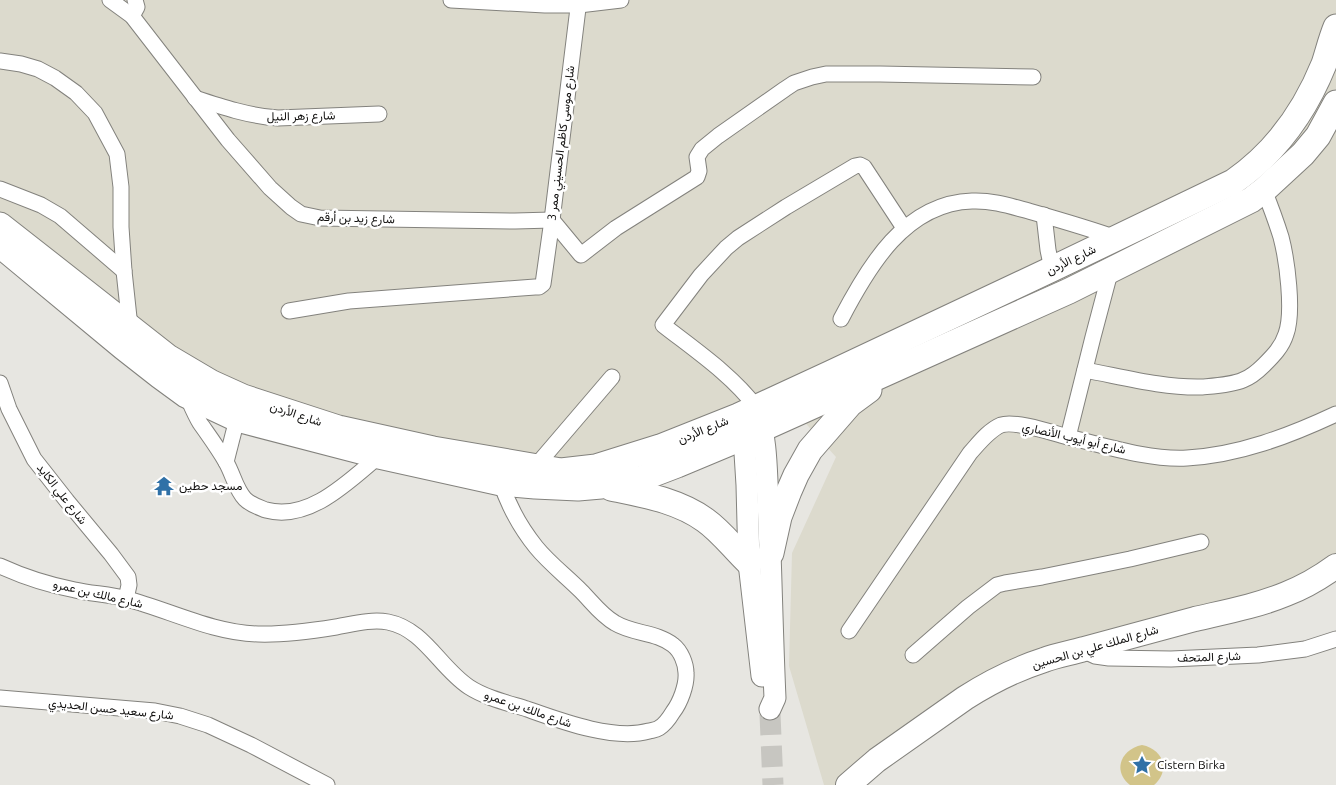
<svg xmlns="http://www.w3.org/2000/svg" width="1336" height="785" viewBox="0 0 1336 785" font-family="Ubuntu,Vazirmatn,sans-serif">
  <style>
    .built { fill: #dcdacd }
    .water { fill: #d2c489 }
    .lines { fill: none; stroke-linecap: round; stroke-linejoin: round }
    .secondary-tunnel { stroke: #c7c6c1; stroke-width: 21; stroke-dasharray: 21 11; stroke-linecap: butt }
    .minor-casing { stroke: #83827d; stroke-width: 17 }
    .secondary-casing { stroke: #83827d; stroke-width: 23 }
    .primary-casing { stroke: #83827d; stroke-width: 26 }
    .trunk-casing { stroke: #83827d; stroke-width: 27 }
    .minor { stroke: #fff; stroke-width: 15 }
    .secondary { stroke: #fff; stroke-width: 21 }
    .primary { stroke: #fff; stroke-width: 24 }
    .trunk { stroke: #fff; stroke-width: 25 }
    .labels { text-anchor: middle; stroke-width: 5; stroke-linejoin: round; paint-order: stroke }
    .street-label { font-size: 12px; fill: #100f0e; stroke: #fff }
    .poi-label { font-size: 12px; fill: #100f0e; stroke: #fff; text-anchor: start }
  </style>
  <rect width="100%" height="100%" fill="#e7e6e1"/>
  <polygon class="built" points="0,0 1336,0 1336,561 1298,595 967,689 840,785 824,785 789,666 792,553 836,457 772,386 605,474 296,420 204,383 0,223"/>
  <path class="water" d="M1142 745C1163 749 1171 770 1154 785H1130C1112 771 1121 749 1142 745Z"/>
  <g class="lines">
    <polyline class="secondary-tunnel" points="770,714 773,785"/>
    <defs>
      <g id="minor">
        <polyline points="110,0 132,16 228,140 270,188 291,207 301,214 320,218 515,221 552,220 581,255 616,228 697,177 699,171 697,157 702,149 718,136 785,89 794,83 812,77 826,74 880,74 1033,77"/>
        <polyline points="451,0 545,5 579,5 621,0"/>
        <polyline points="132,16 137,7 135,0"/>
        <polyline points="0,61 21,64 38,69 55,78 76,93 95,113 117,154 121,187 121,227 124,271 130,327"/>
        <path d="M195 98C222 107 249 116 278 118L379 114"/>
        <polyline points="0,189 41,205 60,216 124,271"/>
        <polyline points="1044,215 1048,250 1052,269"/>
        <polyline points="289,311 349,301 535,287 539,287 543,284 552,220 579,0"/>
        <path d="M841 319C868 267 905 203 972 201 993 200 1013 207 1032 212 1060 220 1088 228 1116 238"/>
        <path d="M1085 370C1123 377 1163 388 1202 387 1213 386 1232 385 1243 380 1251 377 1258 371 1264 365 1273 356 1282 347 1286 334 1294 312 1287 260 1281 237 1276 221 1270 205 1264 190"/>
        <polyline points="0,383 9,409 34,459 67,501 111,554 128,577 129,585 126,599"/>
        <path d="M187 396C191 405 195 415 200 423 209 436 218 448 226 462 233 474 236 490 245 499 251 505 258 507 266 510 309 522 349 481 379 456"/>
        <path d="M756 407C732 375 695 350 663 325L701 275 726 248 738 238 786 207 855 166 860 165 864 167 904 228"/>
        <polyline points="1068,437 1093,337 1111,269"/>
        <polyline points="226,462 237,419"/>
        <polyline points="535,467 612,377"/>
        <path d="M0 566C24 577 49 585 75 590 92 594 110 594 127 599 169 610 213 633 258 634 284 635 311 631 336 627 353 624 371 619 388 622 424 629 440 668 469 687 486 698 508 703 527 709 561 721 614 741 649 731 653 730 656 730 659 728 664 725 670 717 673 712 680 703 687 685 686 673 686 664 681 651 673 645 657 632 633 634 615 623 601 615 592 602 581 591 566 576 549 563 536 547 520 527 509 507 501 483"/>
        <path d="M849 631 970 453C979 443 989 430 1001 425 1015 420 1053 433 1068 437 1106 446 1148 460 1187 458 1239 455 1289 436 1336 414"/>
        <polyline points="1082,650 1095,656 1109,658 1171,659 1258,655 1305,649 1336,639"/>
        <polyline points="913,655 968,607 997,585 1005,583 1042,577 1130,559 1201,542"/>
        <polyline points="0,698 155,711 180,716 208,725 251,745 327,785"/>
      </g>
      <g id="secondary">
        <path d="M758 414C767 442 766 471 768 500 771 566 772 632 775 698L770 709"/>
        <polyline points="740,423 744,437 747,485 749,563 762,676"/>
      </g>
      <path id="primary" d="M848 785 877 760 965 698C990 682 1016 669 1044 660 1057 655 1071 653 1084 649 1121 639 1158 629 1195 619 1225 612 1257 606 1286 594 1304 587 1321 577 1336 566"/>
      <g id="trunk">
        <path d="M0 225 168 357 212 383 243 397 338 428 433 449 561 471 596 467 660 447 738 416 831 373 1052 269 1233 182C1275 153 1305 111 1324 64 1328 52 1331 39 1336 27"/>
        <polyline points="6,250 123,347 160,376 186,395 237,419 379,456 501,483 535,486 578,488 601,486 643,478 677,465 744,437 1069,291 1251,200 1264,190 1303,154 1318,136 1336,103"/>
        <path d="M611 488C644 495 677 500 705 520 722 532 734 549 749 563"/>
        <polyline points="771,553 779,517 789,491 796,475 810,450 850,404 869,390"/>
      </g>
    </defs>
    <use href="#minor" class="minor-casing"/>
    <use href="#secondary" class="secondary-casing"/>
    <use href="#primary" class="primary-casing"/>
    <use href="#trunk" class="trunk-casing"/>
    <use href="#minor" class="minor"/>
    <use href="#secondary" class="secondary"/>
    <use href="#primary" class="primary"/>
    <use href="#trunk" class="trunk"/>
  </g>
  <defs>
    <symbol id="temple-bare" viewBox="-9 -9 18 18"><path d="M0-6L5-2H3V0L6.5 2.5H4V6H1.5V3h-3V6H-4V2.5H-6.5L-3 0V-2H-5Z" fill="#3071a7" stroke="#fff" stroke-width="2.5" paint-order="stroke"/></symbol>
    <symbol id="sight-bare" viewBox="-9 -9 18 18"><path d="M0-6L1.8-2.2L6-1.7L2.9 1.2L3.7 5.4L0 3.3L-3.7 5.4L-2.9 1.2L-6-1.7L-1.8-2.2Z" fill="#3071a7" stroke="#fff" stroke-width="2.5" paint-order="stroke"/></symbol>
  </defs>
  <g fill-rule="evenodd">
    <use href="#temple-bare" x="150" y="472" width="28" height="28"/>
    <use href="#sight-bare" x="1128" y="751" width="28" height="28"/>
  </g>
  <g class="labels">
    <g class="street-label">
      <text transform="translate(301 116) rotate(-1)" y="4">شارع زهر النيل</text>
      <text transform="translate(561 143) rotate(-83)" y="4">شارع موسى كاظم الحسيني ممر 3</text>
      <text transform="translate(356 218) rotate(2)" y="4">شارع زيد بن أرقم</text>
      <text transform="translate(1071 260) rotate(-26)" y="4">شارع الأردن</text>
      <text transform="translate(296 414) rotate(18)" y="4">شارع الأردن</text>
      <text transform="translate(703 430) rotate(-22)" y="4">شارع الأردن</text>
      <text transform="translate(1074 438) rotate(13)" y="4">شارع أبو أيوب الأنصاري</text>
      <text transform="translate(62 494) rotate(52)" y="4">شارع علي الكايد</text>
      <text transform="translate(98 594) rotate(13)" y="4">شارع مالك بن عمرو</text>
      <text transform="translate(1095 647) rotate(-16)" y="4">شارع الملك علي بن الحسين</text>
      <text transform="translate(1209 657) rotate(-2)" y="4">شارع المتحف</text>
      <text transform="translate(111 709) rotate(6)" y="4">شارع سعيد حسن الحديدي</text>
      <text transform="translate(528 709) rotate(19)" y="4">شارع مالك بن عمرو</text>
    </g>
    <g class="poi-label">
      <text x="179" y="490">مسجد حطين</text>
      <text x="1157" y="769">Cistern Birka</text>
    </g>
  </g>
</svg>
